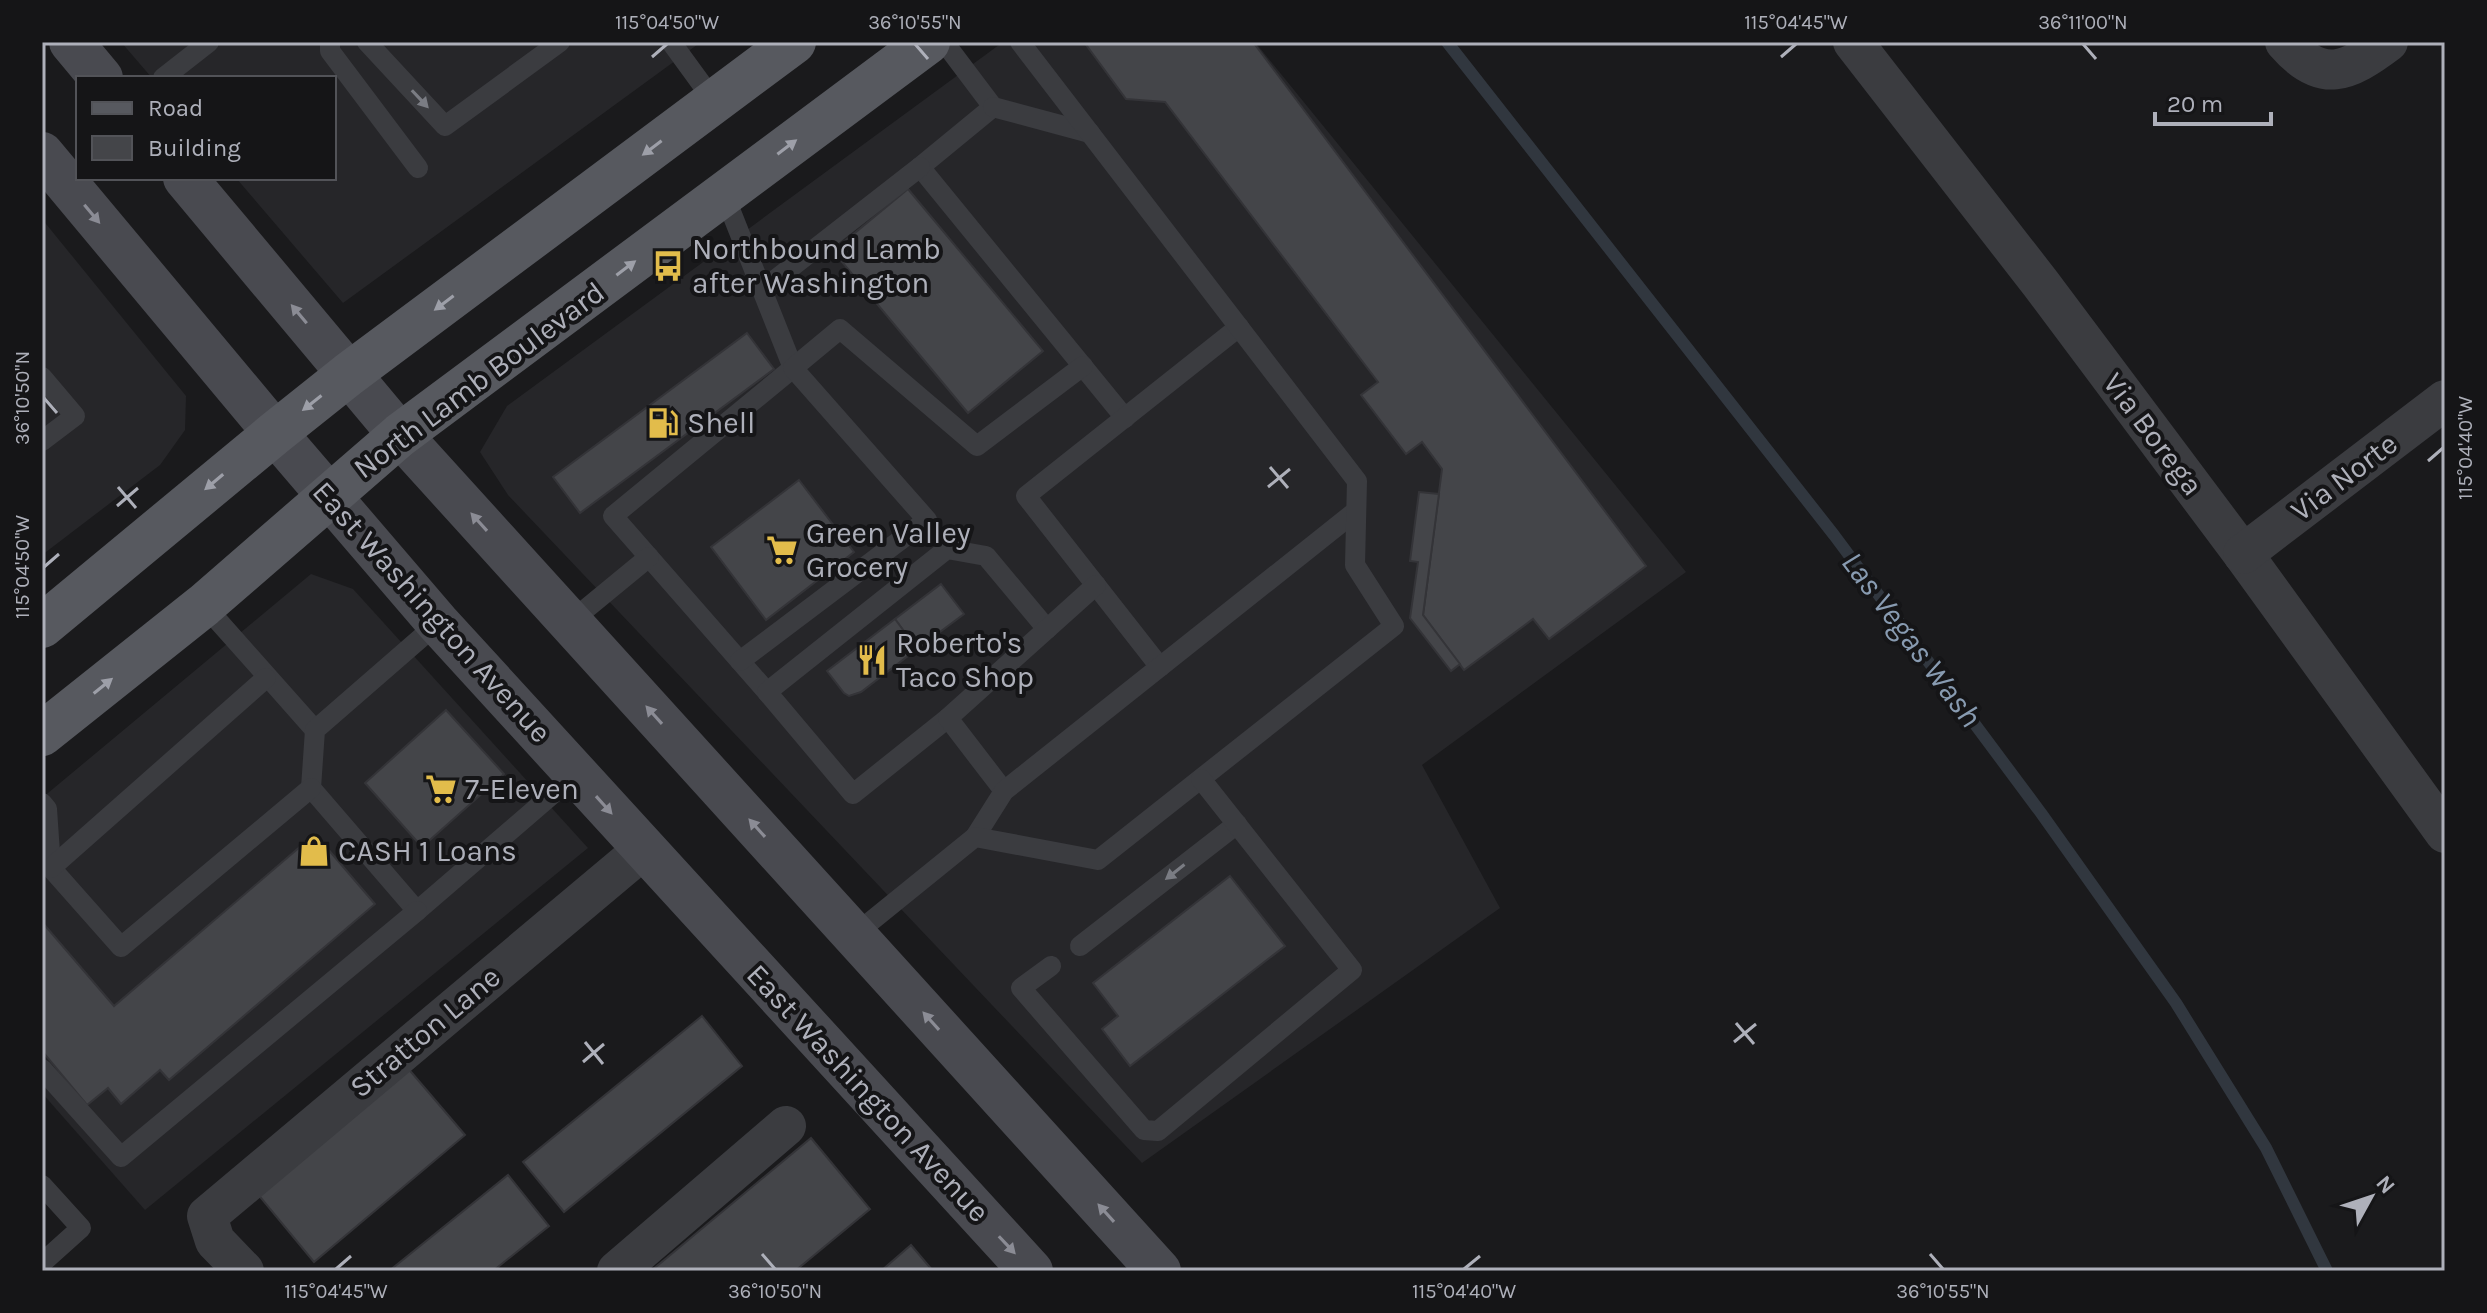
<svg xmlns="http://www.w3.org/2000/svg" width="2487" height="1313" viewBox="0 0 2487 1313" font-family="Karla,sans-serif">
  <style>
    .built { fill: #262629 }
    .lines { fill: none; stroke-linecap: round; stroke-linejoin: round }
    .stream { stroke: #31373f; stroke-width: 12 }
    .building { fill: #444549; stroke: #343438; stroke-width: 2 }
    .service { stroke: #3b3c40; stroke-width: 20 }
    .minor { stroke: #3b3c40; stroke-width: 40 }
    .secondary { stroke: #494a50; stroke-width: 44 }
    .primary { stroke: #57595f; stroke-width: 44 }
    .oneway { fill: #7a7c83 }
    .oneway2 { fill: #9d9fa8 }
    .oneway3 { fill: #8b8c95 }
    .ticks { fill: none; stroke: #aeb0ba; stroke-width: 3 }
    .labels { text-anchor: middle; stroke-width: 8; stroke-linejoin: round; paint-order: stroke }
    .poi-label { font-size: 30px; fill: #aeb0ba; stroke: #151517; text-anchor: start }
    .street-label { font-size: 30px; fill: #aeb0ba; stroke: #151517 }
    .water-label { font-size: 32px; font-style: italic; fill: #889bb1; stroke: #151517 }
    .neatline { fill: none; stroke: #aeb0ba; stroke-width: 3 }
    .ticks-label { font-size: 20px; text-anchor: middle; fill: #aeb0ba }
  </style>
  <rect width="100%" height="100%" fill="#1a1a1c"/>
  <g class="built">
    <polygon points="121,42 701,42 343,303 236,178 334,178 334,78 152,78"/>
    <polygon points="1003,42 1255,42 1686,572 1422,765 1500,908 1142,1163 508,495 480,452 507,406"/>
    <polygon points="42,219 186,396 185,430 160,465 42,555"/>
    <polygon points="311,574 353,589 588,848 145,1210 42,1093 42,798"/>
  </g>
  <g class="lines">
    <polyline class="stream" points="1447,42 1834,535 2041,813 2176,1003 2266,1148 2327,1271"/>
  </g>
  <g class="building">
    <polygon points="1084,42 1253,42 1646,566 1549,639 1533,619 1464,670 1423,615 1442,469 1422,442 1406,454 1361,395 1378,382 1165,102 1126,99"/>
    <polygon points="908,189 1043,351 968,413 833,251"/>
    <polygon points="747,333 774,369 580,513 553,477"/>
    <polygon points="799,480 854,552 766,620 711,547"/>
    <polygon points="1419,492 1439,494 1423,615 1460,664 1451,671 1410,618 1418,562 1410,561"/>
    <polygon points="941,584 964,614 917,649 895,619"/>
    <polygon points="895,619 917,649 861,692 849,696 844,693 827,671"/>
    <polygon points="446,710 504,774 422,847 365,783"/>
    <polygon points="315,834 375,904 169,1080 160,1070 121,1104 108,1088 87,1105 42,1051 42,922 114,1006"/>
    <polygon points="1230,876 1285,946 1130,1066 1102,1029 1118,1016 1093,983"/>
    <polygon points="702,1016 742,1066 564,1212 523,1162"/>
    <polygon points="406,1066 465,1135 314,1262 256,1192"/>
    <polygon points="811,1138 870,1209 795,1271 651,1271"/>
    <polygon points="508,1175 549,1226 493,1271 389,1271"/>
    <polygon points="911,1245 933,1271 881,1271"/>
  </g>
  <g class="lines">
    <g class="service">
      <polyline points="330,42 330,51 418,168"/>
      <polyline points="367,42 445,126 560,42"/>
      <polyline points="671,42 714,101"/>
      <polyline points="944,42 993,107 920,167 1125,418"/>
      <polyline points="163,78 209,42"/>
      <polyline points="993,107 1090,133"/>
      <polyline points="724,194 793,368 613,516 767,692"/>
      <polyline points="762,290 920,167"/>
      <polyline points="42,377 75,416 42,441"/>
      <polyline points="204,605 315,730"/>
      <polyline points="570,622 649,557"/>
      <polyline points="438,623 315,730 311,788 417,911 576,774"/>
      <polyline points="740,661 927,520 793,368 840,329 977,446 1083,366"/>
      <polyline points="1160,667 1026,496 1239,327"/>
      <polyline points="948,718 853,794 767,692 947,549 986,556 1047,629"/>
      <polyline points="1004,791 948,718 1096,585"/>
      <polyline points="42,803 47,809 51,868 121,947 311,788"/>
      <polyline points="975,837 1004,791 1356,511"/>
      <polyline points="51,868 266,678"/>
      <polyline points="854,935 975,837 1098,860 1394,626 1355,565 1357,481 1020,42"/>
      <polyline points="1080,946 1237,824"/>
      <polyline points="1051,966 1021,988 1144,1130 1158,1131 1352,970 1201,779"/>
      <polyline points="42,1069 121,1157 417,911"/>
      <polyline points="42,1185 81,1228 42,1263"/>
    </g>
    <g class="minor">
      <polyline points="1853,42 2041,284 2243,554 2445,833"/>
      <path d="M2285 42C2322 85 2348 72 2388 42"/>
      <polyline points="2243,554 2445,400"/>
      <polyline points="244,1271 215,1241 207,1216 644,849"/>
      <polyline points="617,1271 786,1126"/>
    </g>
    <g class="secondary">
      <polyline points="71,42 101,78"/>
      <polyline points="42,154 275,433 438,623 1031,1271"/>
      <polyline points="185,178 400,435 1159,1271"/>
    </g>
    <g class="primary">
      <polyline points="42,626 275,433 349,374 794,42"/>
      <polyline points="42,734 204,605 400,435 928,42"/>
    </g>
  </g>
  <defs><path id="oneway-solid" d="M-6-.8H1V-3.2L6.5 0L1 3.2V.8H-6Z" transform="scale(2)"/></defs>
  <g class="oneway">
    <use href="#oneway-solid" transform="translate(420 99) rotate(47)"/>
    <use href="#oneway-solid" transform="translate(1175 872) rotate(142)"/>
  </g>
  <g class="oneway2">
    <use href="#oneway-solid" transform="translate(787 147) rotate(-37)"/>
    <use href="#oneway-solid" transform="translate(652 148) rotate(143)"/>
    <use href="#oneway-solid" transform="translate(626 268) rotate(-37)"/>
    <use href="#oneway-solid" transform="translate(444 303) rotate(143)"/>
    <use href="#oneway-solid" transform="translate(312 403) rotate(142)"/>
    <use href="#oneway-solid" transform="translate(214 482) rotate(140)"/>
    <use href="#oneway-solid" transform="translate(103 686) rotate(-39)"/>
  </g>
  <g class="oneway3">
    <use href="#oneway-solid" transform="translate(92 214) rotate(50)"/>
    <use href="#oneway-solid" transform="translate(299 314) rotate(-130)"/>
    <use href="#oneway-solid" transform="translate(479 522) rotate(-132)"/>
    <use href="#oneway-solid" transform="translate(654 715) rotate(-132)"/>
    <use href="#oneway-solid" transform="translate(604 805) rotate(48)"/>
    <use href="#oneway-solid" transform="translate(757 828) rotate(-132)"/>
    <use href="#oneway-solid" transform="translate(931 1021) rotate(-132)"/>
    <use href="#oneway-solid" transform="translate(1106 1213) rotate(-132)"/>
    <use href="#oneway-solid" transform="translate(1007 1245) rotate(47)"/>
  </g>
  <path class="ticks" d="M915 44 928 59M2083 44 2096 59M652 57 667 44M1781 57 1796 44M44 398 57 413M2428 461 2443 448M1270 467 1288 488M118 487 136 508M1268 487 1290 469M117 506 138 488M44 567 59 554M1736 1023 1754 1044M585 1042 603 1064M1734 1042 1756 1024M583 1062 604 1044M762 1254 775 1269M1930 1254 1943 1269M336 1269 351 1256M1464 1269 1480 1256"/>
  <defs>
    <symbol id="bus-bare" viewBox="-9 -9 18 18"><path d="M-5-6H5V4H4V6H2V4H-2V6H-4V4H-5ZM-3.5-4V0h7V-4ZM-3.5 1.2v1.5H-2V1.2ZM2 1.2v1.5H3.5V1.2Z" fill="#e2bc4b" stroke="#151517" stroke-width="2.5" paint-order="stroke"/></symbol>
    <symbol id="fuel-bare" viewBox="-9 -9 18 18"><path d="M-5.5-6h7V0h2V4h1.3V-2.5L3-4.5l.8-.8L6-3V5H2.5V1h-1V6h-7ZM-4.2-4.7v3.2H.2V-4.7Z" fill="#e2bc4b" stroke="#151517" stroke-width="2.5" paint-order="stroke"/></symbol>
    <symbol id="supermarket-bare" viewBox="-9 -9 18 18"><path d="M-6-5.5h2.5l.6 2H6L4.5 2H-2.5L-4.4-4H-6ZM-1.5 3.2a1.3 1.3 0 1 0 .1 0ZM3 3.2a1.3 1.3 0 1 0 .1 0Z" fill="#e2bc4b" stroke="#151517" stroke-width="2.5" paint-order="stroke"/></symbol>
    <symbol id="restaurant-bare" viewBox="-9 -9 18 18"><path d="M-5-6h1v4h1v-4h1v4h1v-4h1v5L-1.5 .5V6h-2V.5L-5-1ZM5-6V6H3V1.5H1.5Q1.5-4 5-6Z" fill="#e2bc4b" stroke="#151517" stroke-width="2.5" paint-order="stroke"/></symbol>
    <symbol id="shop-bare" viewBox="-9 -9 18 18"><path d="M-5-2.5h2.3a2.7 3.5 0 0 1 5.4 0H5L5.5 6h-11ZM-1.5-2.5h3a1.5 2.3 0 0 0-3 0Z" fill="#e2bc4b" stroke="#151517" stroke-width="2.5" paint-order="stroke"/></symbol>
  </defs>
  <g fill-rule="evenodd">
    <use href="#bus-bare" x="646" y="244" width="44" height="44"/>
    <use href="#fuel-bare" x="641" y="401" width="44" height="44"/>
    <use href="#supermarket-bare" x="760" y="528" width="44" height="44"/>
    <use href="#restaurant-bare" x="850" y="638" width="44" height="44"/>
    <use href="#supermarket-bare" x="419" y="767" width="44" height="44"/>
    <use href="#shop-bare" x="292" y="829" width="44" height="44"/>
  </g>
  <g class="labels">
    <g class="poi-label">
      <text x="692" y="259">Northbound Lamb<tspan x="692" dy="34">after Washington</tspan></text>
      <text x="687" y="433">Shell</text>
      <text x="806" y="543">Green Valley<tspan x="806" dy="34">Grocery</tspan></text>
      <text x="896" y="653">Roberto's<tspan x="896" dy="34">Taco Shop</tspan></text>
      <text x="465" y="799">7-Eleven</text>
      <text x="338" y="861">CASH 1 Loans</text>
    </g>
    <g class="street-label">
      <text transform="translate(479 380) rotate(-37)" y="10">North Lamb Boulevard</text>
      <text transform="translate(2153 434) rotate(53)" y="10">Via Borega</text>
      <text transform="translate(2344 477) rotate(-37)" y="10">Via Norte</text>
      <text transform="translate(432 612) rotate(48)" y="10">East Washington Avenue</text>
      <text transform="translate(425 1032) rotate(-40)" y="10">Stratton Lane</text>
      <text transform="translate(868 1093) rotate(47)" y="10">East Washington Avenue</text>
    </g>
    <g class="water-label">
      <text transform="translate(1912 639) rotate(53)" y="11">Las Vegas Wash</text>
    </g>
  </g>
  <rect width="2487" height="1313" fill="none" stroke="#151517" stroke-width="88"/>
  <rect x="76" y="76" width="260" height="104" fill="#151517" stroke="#525358" stroke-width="2"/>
  <rect x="92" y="102" width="40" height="12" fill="#57595f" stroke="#525358" stroke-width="2"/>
  <text x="148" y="116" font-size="24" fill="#aeb0ba">Road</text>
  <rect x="92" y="136" width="40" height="24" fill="#444549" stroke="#525358" stroke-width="2"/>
  <text x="148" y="156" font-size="24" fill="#aeb0ba">Building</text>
  <g transform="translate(2371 1197) rotate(50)" stroke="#151517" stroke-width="6" paint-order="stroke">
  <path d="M0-6L14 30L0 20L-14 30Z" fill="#aeb0ba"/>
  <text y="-12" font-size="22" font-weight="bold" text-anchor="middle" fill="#aeb0ba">N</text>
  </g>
  <path d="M2155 112v12h116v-12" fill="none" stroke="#aeb0ba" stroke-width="4"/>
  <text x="2167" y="112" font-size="24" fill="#aeb0ba" stroke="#151517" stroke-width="6" paint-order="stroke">20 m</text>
  <rect x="44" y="44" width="2399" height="1225" class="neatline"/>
  <g class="ticks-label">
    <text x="667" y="29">115°04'50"W</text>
    <text x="915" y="29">36°10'55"N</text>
    <text x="1796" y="29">115°04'45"W</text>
    <text x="2083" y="29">36°11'00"N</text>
    <text transform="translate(22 398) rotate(-90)" y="7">36°10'50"N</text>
    <text transform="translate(2465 448) rotate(-90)" y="7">115°04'40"W</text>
    <text transform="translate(22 567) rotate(-90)" y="7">115°04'50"W</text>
    <text x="336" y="1298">115°04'45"W</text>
    <text x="775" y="1298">36°10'50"N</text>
    <text x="1464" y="1298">115°04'40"W</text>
    <text x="1943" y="1298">36°10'55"N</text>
  </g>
</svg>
